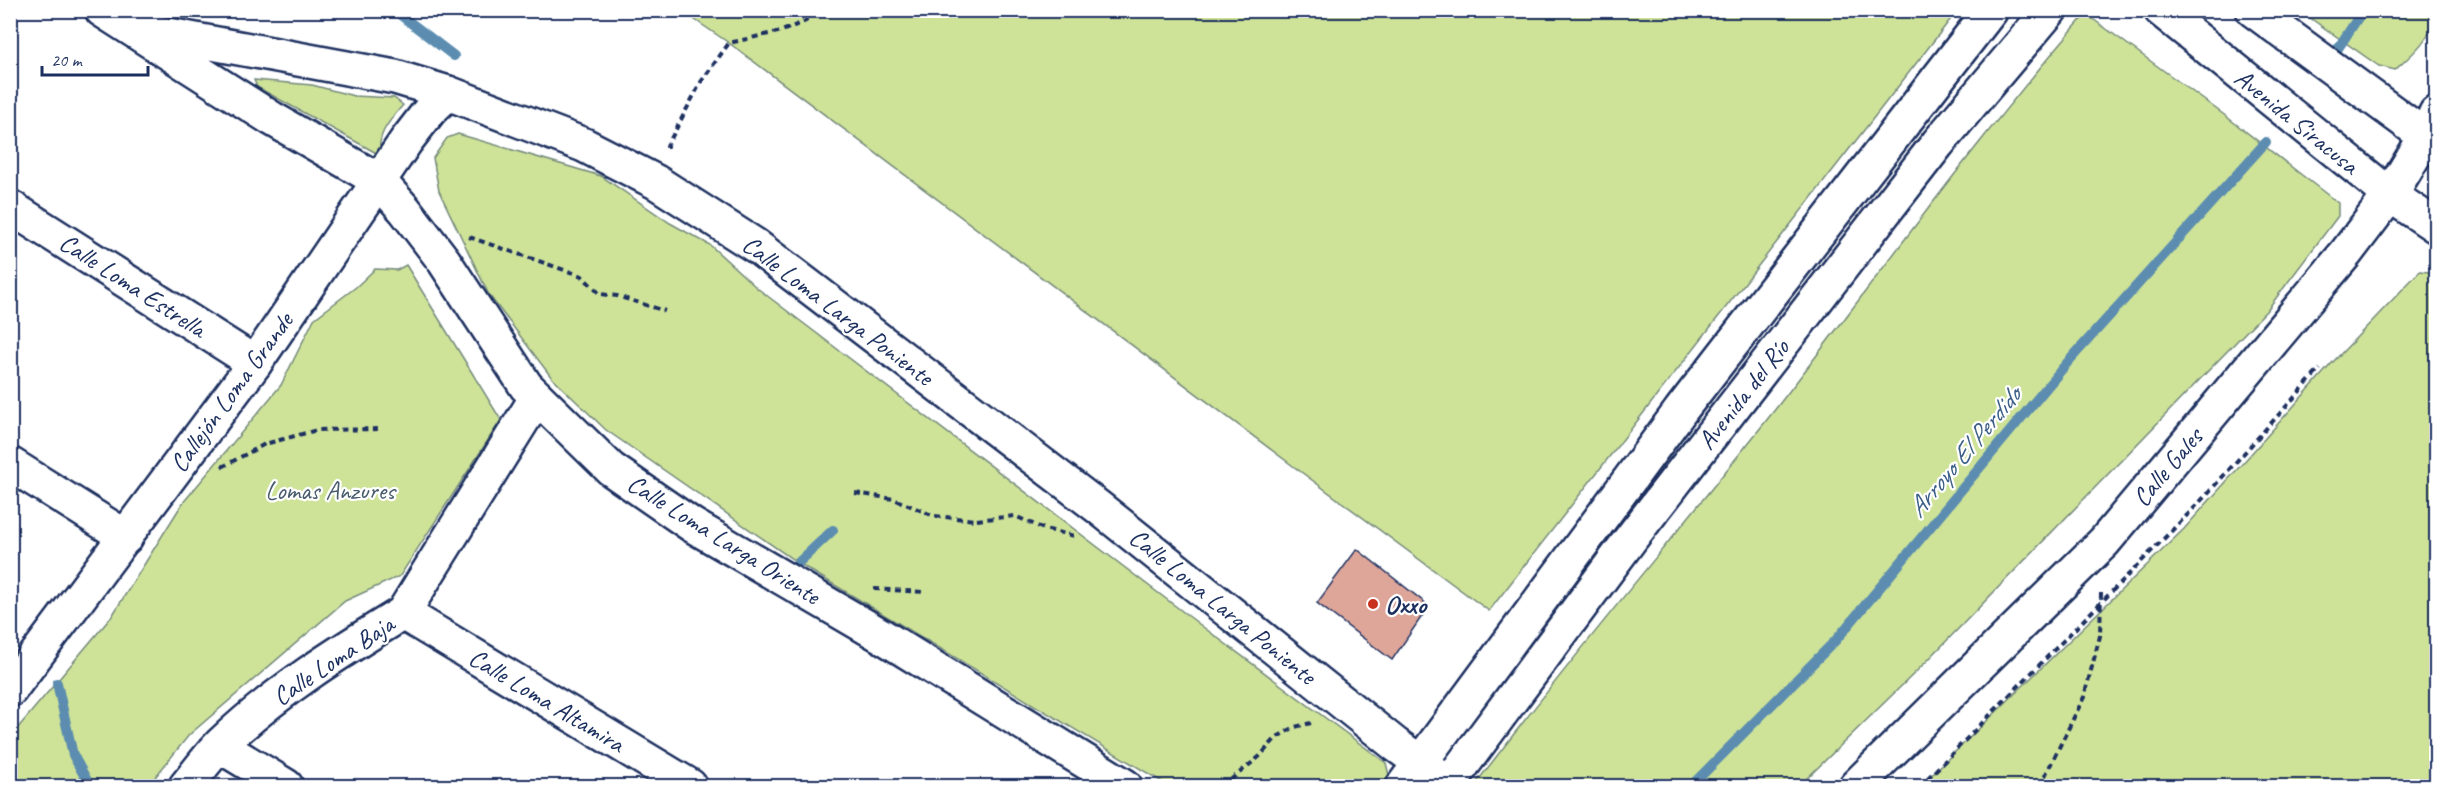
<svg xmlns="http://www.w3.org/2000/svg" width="2447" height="797" viewBox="0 0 2447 797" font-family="Caveat,sans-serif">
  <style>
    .green { fill: #cee398; stroke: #74897b; stroke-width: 1.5 }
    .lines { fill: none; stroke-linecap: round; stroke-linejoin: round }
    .stream { stroke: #5b8db0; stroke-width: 10 }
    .building { fill: #dea599; stroke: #1b2f5e; stroke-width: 1.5 }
    .minor-casing { stroke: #1b2f5e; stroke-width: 38 }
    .path { stroke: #1b2f5e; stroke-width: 4; stroke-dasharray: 6 4.5; stroke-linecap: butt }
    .minor { stroke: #fff; stroke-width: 33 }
    .poi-dot { fill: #c8321e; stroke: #fff; stroke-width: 2 }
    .labels { text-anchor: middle; stroke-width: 4.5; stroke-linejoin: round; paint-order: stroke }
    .street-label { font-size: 26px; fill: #1b2f5e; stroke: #fff }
    .park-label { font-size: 26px; fill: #485c6c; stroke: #fff }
    .poi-label { font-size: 26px; font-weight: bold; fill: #1b2f5e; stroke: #fff; text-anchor: start }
    .water-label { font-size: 27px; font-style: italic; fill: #3b5e87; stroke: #fff }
  </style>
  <rect width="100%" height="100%" fill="#fff"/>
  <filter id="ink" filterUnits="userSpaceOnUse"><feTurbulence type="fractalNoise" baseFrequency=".0167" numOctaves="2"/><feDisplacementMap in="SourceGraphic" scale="12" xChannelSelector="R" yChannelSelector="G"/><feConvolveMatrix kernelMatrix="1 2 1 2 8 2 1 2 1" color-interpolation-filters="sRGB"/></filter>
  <g filter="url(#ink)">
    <g class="green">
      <path d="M2436 10C2436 34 2412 55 2395 70L2379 66 2300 11Z"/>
      <polygon points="682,11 1957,11 1489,611 1293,466 729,43"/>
      <path d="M2086 14 2223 114 2338 203V216L2267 310 1929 659 1799 786H1474C1571 657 1677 534 1777 407 1879 276 1976 139 2086 14Z"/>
      <path d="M254 80 312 85 354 96 394 98 403 105C389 122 377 133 380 155L257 87Z"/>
      <polygon points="458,134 601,176 670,223 710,245 757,288 1203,627 1386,763 1389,775 1387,786 1169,786 798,563 606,430 552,378 489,295 439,191 433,158 447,138"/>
      <polygon points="406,265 501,420 400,576 345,601 189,735 148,786 11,786 11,736 112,616 182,504 281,385 314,319 356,287 375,269 397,270"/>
      <polygon points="2420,271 2436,273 2436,786 1920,786 2184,529 2333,362"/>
    </g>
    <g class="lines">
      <g class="stream">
        <polyline points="394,10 454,56"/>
        <polyline points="2335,53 2363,10"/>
        <polyline points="798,563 833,530"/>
        <polyline points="57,683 73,755 90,786"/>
        <polyline points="1691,786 1836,640 2067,363 2266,142"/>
      </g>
    </g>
    <polygon class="building" points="1357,549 1429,606 1392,660 1317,603"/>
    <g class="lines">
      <defs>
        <g id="minor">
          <polyline points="102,10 271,118 378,180 405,210 444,261 526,386 611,469 692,525 882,636 1125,786"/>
          <polyline points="2161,10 2390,195 2436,226"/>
          <polyline points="2253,10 2436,144"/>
          <polyline points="131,28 395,77 448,93 584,145 656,182 756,246 1098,507 1396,745 1449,783"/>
          <polyline points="10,207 255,363"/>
          <polyline points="10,464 126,537"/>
          <polyline points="403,613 690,786"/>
          <polyline points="10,690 255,363 406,141 430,110 448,93"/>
          <polyline points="220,746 286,786"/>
          <path d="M186 786C197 773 208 757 221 744 275 692 339 652 403 613L537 397"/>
          <polyline points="1403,786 1681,410 1991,10"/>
          <polyline points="1447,786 1632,537 1938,143 2050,10"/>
          <polyline points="1856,786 2104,542 2346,253 2390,195 2426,136 2436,113"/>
        </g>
      </defs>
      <use href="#minor" class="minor-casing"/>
      <g class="path">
        <polyline points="666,148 701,82 729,43 782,31 806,21 807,10"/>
        <polyline points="469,237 582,276 600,294 617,296 665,311"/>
        <polyline points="222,467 265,444 317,430 382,429"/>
        <polyline points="855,493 894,499 934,516 976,520 1015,516 1044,529 1075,536"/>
        <polyline points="874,589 924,592"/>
        <polyline points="1223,786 1259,757 1277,737 1295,727 1311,723"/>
        <polyline points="1920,786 2198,504 2320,369"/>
        <polyline points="2040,786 2084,697 2100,636 2101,593"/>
      </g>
      <use href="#minor" class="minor"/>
    </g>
  </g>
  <circle class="poi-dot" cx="1373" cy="604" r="6"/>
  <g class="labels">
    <g class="street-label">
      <text transform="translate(2297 121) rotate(39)" y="9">Avenida Siracusa</text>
      <text transform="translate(133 285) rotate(33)" y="9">Calle Loma Estrella</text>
      <text transform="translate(838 310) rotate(37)" y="9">Calle Loma Larga Poniente</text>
      <text transform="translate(231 392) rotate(-54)" y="9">Callejón Loma Grande</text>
      <text transform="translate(1743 394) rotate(-52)" y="9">Avenida del Río</text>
      <text transform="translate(2167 467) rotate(-50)" y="9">Calle Gales</text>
      <text transform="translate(724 539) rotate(32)" y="9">Calle Loma Larga Oriente</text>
      <text transform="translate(1223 606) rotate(39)" y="9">Calle Loma Larga Poniente</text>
      <text transform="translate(333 660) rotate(-34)" y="9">Calle Loma Baja</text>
      <text transform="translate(547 700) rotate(31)" y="9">Calle Loma Altamira</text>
    </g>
    <g class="park-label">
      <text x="330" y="499">Lomas Anzures</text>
    </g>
    <g class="poi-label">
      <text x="1385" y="613">Oxxo</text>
    </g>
    <g class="water-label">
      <text transform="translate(1964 452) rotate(-50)" y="9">Arroyo El Perdido</text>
    </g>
  </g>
  <rect width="2447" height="797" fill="none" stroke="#fff" stroke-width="36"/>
  <rect x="18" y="18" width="2411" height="761" fill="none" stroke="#1b2f5e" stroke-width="2" filter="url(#ink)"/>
  <path d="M42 66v9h106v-9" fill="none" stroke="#1b2f5e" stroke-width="3"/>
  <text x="51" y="66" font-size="18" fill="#1b2f5e" stroke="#ffffff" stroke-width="4.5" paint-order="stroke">20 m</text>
</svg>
